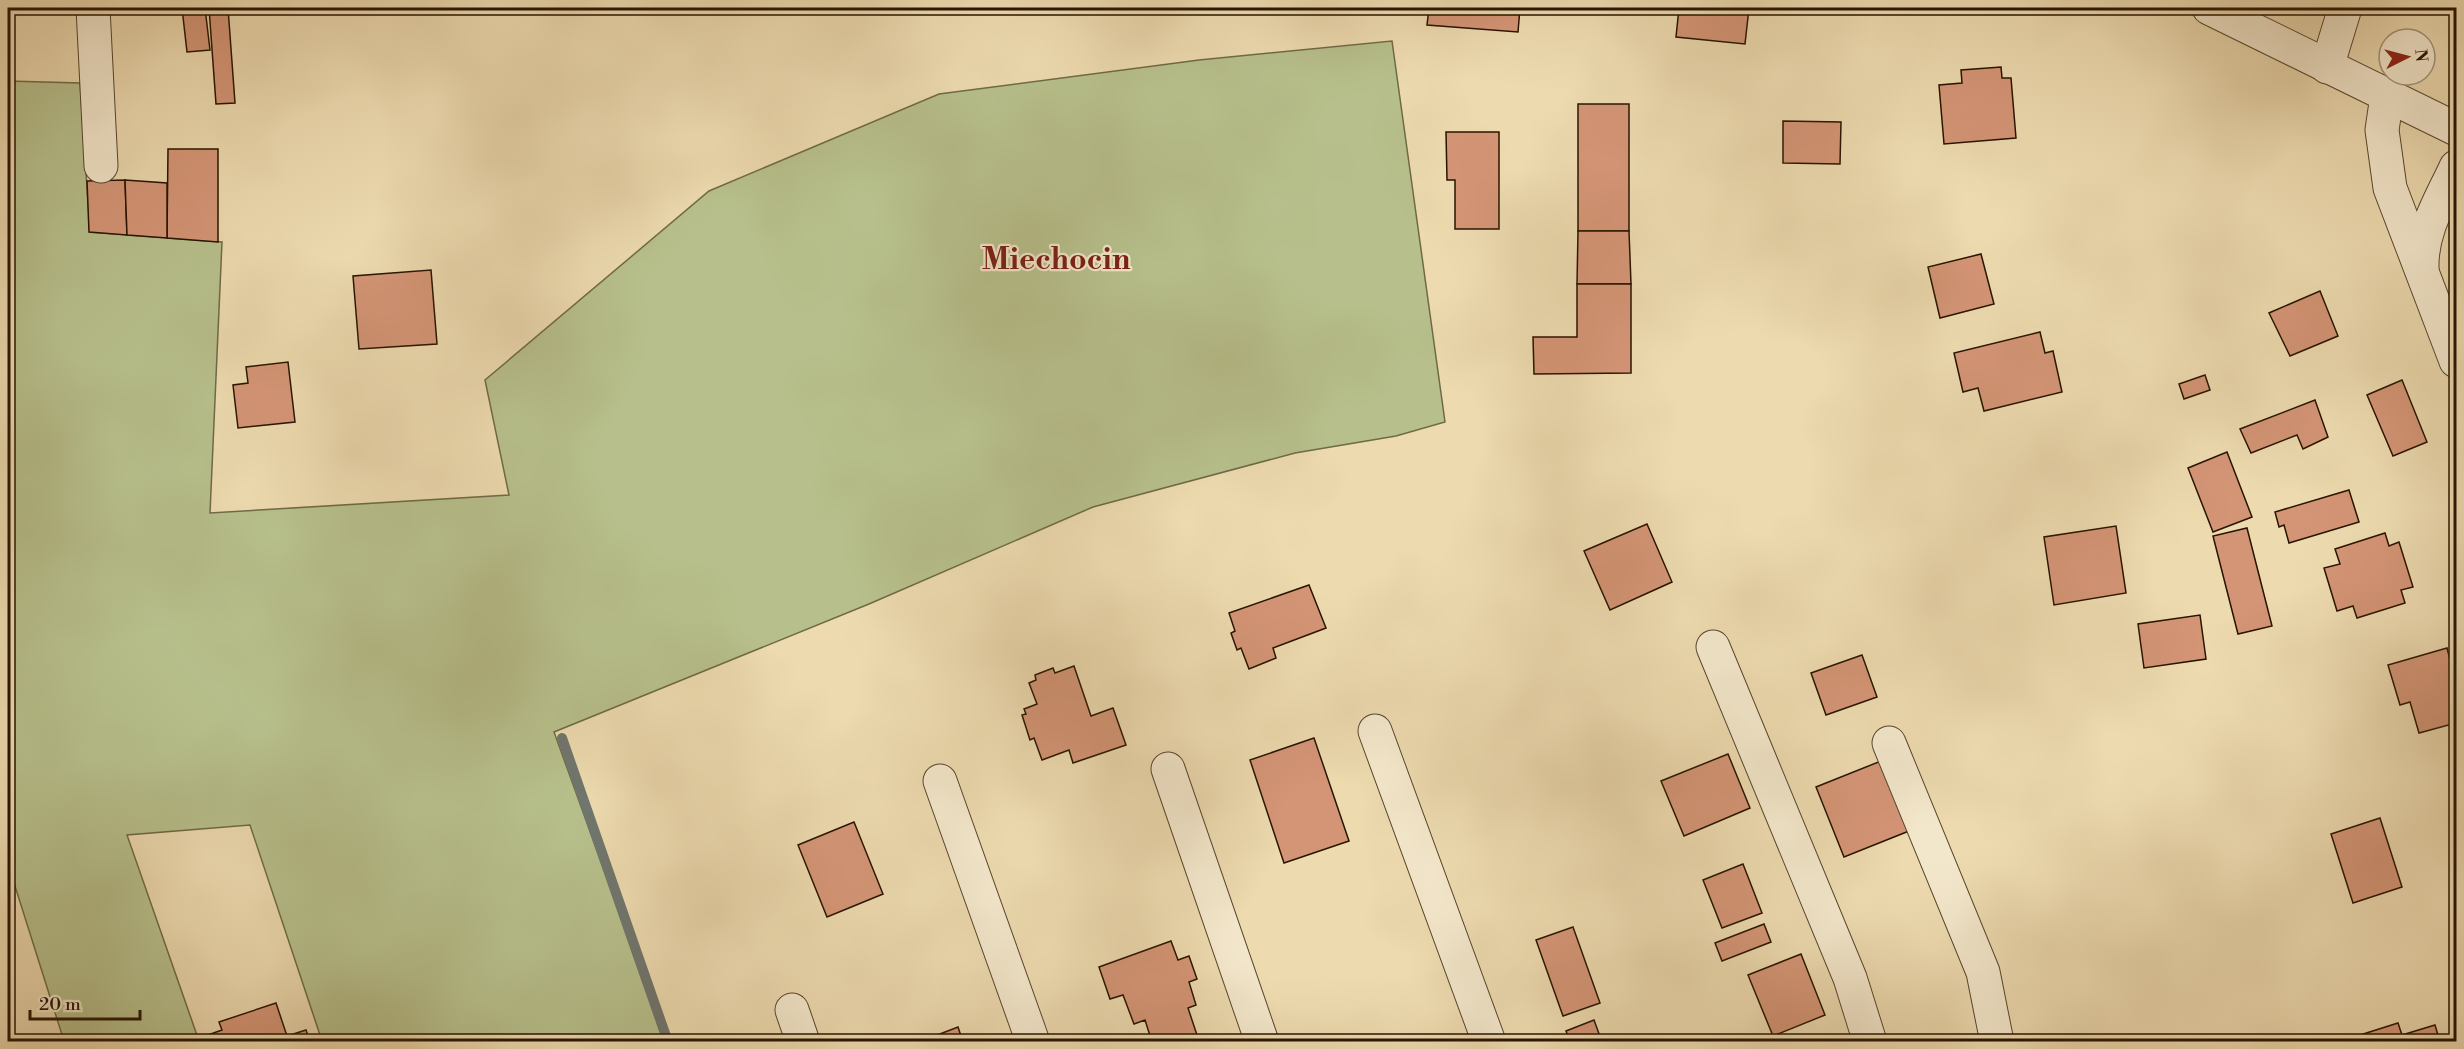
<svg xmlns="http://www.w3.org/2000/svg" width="2464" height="1049" viewBox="0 0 2464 1049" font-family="'Libre Bodoni',serif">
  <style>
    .green { fill: #b7c08c; stroke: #6f6a46; stroke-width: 1.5 }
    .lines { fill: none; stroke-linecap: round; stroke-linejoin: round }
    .stream { stroke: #70766e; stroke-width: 10 }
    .building { fill: #d49576; stroke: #271401; stroke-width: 1.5 }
    .minor-casing { stroke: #58462c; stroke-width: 35 }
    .minor { stroke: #f3e7cb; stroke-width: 33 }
    .labels { text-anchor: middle; stroke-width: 4.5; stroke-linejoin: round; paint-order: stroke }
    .district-label { font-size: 30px; font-weight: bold; fill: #7a1f14; stroke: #f3e7cb }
  </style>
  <rect width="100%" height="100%" fill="#eddaaf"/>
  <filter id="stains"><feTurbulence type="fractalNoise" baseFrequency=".00333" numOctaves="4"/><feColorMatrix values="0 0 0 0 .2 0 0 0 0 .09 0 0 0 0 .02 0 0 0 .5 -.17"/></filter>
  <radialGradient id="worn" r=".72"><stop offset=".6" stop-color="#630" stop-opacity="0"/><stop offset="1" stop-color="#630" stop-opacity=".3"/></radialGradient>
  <polygon class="green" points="1392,41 1445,422 1396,436 1295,453 1093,507 869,604 554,732 666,1041 322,1041 250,825 127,835 199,1041 64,1041 8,864 8,81 80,83 90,232 222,242 210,513 509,495 485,380 709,191 939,94 1199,60"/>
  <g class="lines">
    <polyline class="stream" points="562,738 668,1042"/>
  </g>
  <g class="building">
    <polygon points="182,8 205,8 210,50 187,52"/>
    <polygon points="209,8 228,8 235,103 216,104"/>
    <polygon points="1429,8 1520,8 1518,32 1427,25"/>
    <polygon points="1679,8 1749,8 1745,44 1676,37"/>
    <polygon points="2001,67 2002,78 2011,78 2016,138 1944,144 1939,85 1962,83 1961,70"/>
    <rect x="1578" y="104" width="51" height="127"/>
    <polygon points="1783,121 1841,122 1840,164 1783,163"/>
    <polygon points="1446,132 1499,132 1499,229 1455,229 1455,180 1447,180"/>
    <polygon points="168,149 218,149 218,242 167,238"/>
    <polygon points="125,180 127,235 89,232 87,181"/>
    <polygon points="125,180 167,183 167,238 127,235"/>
    <polygon points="1578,231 1629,231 1631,284 1577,284"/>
    <polygon points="1981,254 1994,304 1940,318 1928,267"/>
    <polygon points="431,270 437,344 359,349 353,276"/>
    <polygon points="1577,284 1631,284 1631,373 1534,374 1533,337 1577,337"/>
    <polygon points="2320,291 2338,336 2290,356 2269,313"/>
    <polygon points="2040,332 2045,353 2053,351 2062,392 1984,411 1978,388 1963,392 1954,353"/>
    <polygon points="288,362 295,422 238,428 233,385 248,383 246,367"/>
    <polygon points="2205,375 2210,390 2184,399 2179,384"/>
    <polygon points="2402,380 2427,442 2393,456 2367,395"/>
    <polygon points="2315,400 2328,437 2303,449 2297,435 2251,453 2240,429"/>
    <polygon points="2227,452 2252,517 2213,532 2188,468"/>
    <polygon points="2349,490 2359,522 2289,543 2284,525 2279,527 2275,512"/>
    <polygon points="1647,524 1672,582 1610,610 1584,551"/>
    <polygon points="2116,526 2126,593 2054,605 2044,537"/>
    <polygon points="2247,528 2272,626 2238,634 2213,536"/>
    <polygon points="2385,533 2389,546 2399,542 2413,587 2401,590 2405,603 2357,618 2353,606 2337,611 2324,568 2340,564 2335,549"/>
    <polygon points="1309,585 1326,628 1273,648 1276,658 1249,669 1241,648 1237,650 1231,633 1235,631 1229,613"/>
    <polygon points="2200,615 2206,659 2144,668 2138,624"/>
    <polygon points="2447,648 2456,683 2456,689 2451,691 2456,711 2456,723 2419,733 2410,702 2400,705 2388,665"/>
    <polygon points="1862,655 1877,697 1826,715 1811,673"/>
    <polygon points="1074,666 1091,716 1113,708 1126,745 1073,763 1069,750 1042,760 1034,738 1030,740 1022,715 1026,714 1024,709 1037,704 1029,683 1036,680 1035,675 1053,668 1055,673"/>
    <polygon points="1314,738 1349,841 1284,863 1250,760"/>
    <polygon points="1728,754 1750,808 1684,836 1661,781"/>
    <polygon points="1881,761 1909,831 1844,857 1816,787"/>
    <polygon points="2380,818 2402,887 2353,903 2331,834"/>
    <polygon points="854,822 883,894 827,917 798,845"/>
    <polygon points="1743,864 1762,913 1722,928 1703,880"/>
    <polygon points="1764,924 1771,942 1722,961 1715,943"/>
    <polygon points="1573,927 1600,1003 1563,1016 1536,940"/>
    <polygon points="1171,941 1178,960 1189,956 1197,979 1189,982 1196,1005 1188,1008 1198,1038 1187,1042 1152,1042 1145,1020 1134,1024 1123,995 1110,999 1099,967"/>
    <polygon points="1801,954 1825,1015 1773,1036 1748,975"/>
    <polygon points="276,1003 287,1036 306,1030 310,1042 207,1042 205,1036 222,1030 219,1022"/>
    <polygon points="1594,1020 1602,1042 1570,1042 1566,1031"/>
    <polygon points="2398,1023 2402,1035 2435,1025 2440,1042 2338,1042"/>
    <polygon points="958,1027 963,1042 919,1042"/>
  </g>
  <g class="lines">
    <defs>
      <g id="minor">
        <polyline points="93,8 101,166"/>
        <polyline points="2209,8 2456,129"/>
        <polyline points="2327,67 2345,8"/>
        <polyline points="2387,96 2382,130 2390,188 2456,361"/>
        <path d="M2422 268C2421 230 2441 200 2456 167"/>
        <polyline points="1713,647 1850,978 1870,1042"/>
        <polyline points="1375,731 1489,1042"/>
        <polyline points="1889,743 1983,972 1997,1042"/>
        <polyline points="1168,769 1262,1042"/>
        <polyline points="940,781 1033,1042"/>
        <polyline points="792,1010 803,1042"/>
      </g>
    </defs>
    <use href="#minor" class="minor-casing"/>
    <use href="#minor" class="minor"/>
  </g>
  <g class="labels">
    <g class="district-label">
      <text x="1056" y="269">Miechocin</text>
    </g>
  </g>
  <rect width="2464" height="1049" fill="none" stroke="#eddaaf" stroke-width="30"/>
  <rect x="9" y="9" width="2446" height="1031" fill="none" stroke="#271401" stroke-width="3"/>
  <rect x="15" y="15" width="2434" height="1019" fill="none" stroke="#271401" stroke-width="1.5"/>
  <g transform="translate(2407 57) rotate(84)"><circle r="28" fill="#f3e7cb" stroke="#a1937a" stroke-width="1.5"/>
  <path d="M0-4.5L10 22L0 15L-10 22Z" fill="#8f2418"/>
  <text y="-9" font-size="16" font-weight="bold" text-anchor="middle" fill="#271401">N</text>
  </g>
  <path d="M30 1010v9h110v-9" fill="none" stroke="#271401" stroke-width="3"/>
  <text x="39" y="1010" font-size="18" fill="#271401" stroke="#f3e7cb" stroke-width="4.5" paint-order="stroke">20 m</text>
  <rect width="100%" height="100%" filter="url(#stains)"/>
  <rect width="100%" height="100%" fill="url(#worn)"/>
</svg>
